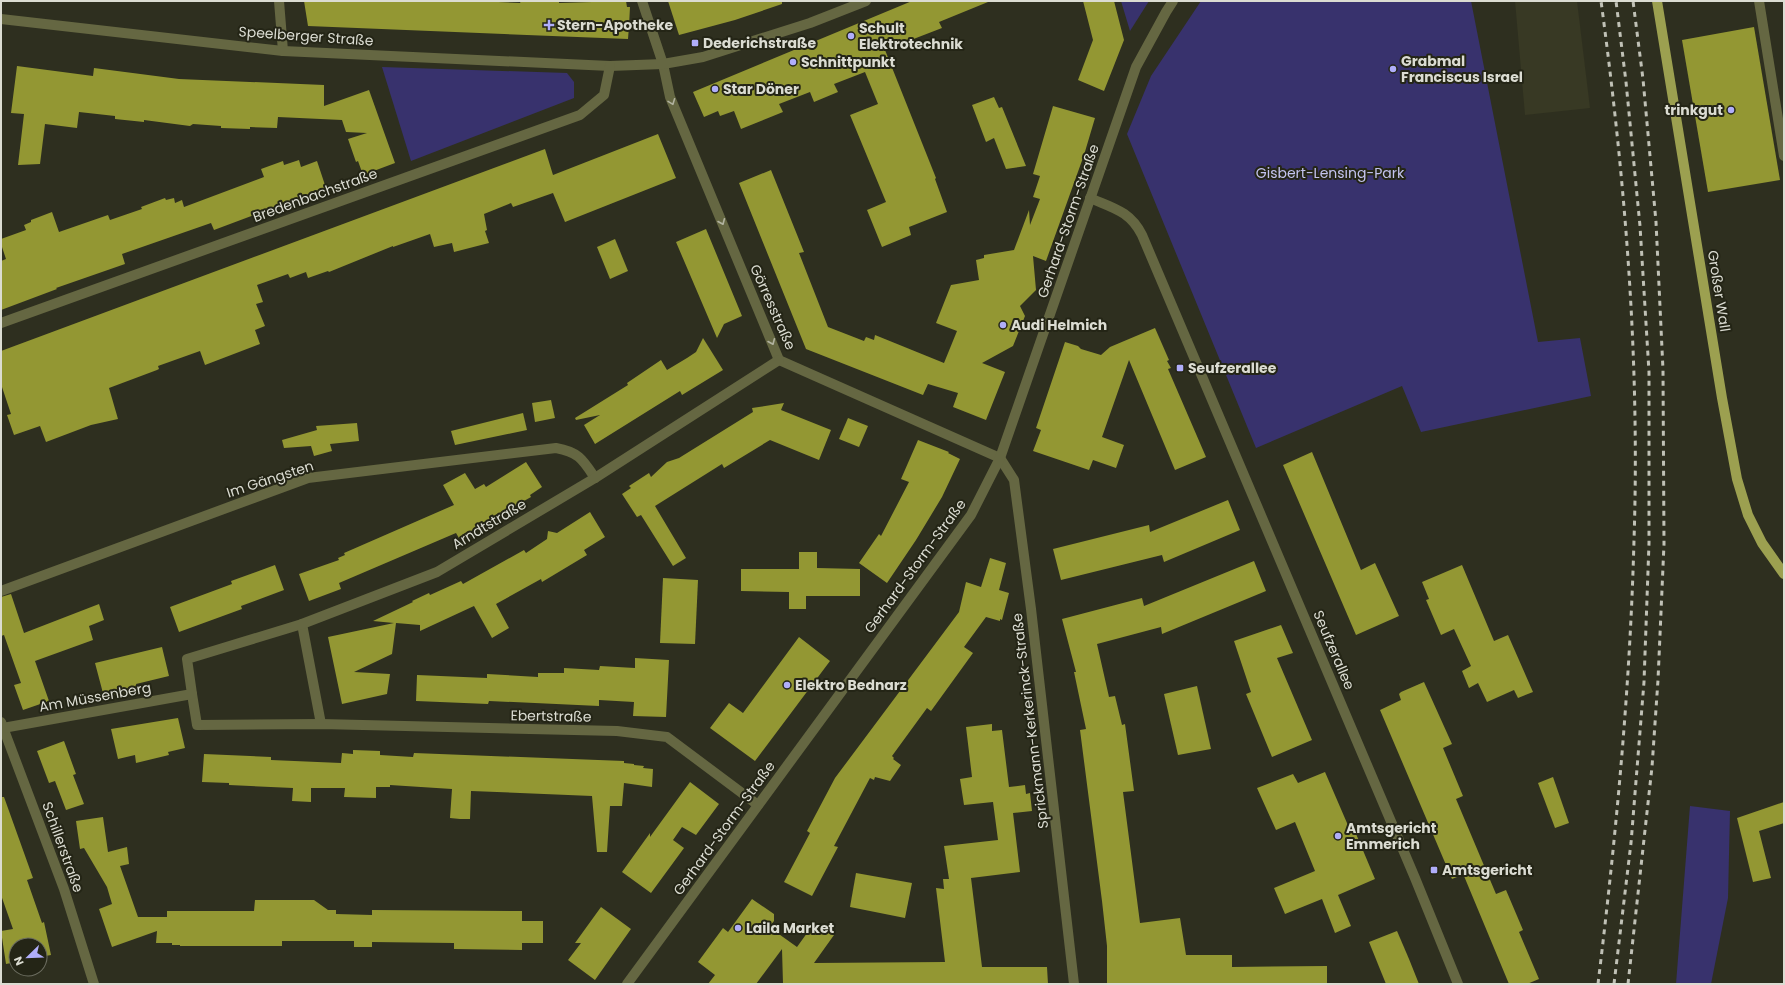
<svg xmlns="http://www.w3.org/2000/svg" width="1785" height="985" viewBox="0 0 1785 985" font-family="Poppins,sans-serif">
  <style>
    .built { fill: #383924 }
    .green { fill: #38326d }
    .building { fill: #939733 }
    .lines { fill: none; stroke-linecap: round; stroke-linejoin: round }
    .minor { stroke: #656742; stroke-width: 10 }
    .major { stroke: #9ca050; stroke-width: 10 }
    .rail { stroke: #c0c1b6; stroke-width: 3; stroke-dasharray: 5 5; stroke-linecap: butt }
    .oneway { stroke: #b2b3a0 }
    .poi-dot { fill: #b0aefa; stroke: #242516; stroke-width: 1.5 }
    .labels { text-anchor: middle; stroke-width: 4; stroke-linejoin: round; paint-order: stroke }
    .poi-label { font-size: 14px; font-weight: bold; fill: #dbdcd2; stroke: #242516; text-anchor: start }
    .street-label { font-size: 14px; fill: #dbdcd2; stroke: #242516 }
    .park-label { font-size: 14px; fill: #c3c3ef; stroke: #242516 }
  </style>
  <rect width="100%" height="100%" fill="#2e2f1f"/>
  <polygon class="built" points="1515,1 1577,1 1590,108 1525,115"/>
  <g class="green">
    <polygon points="1121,1 1149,1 1130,31"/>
    <polygon points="1201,1 1471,1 1538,342 1580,338 1591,396 1421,432 1402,386 1256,448 1127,134 1151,76"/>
    <polygon points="382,67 567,73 574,82 574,98 411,161"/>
    <polygon points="1690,806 1730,811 1728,898 1711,984 1676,984"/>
  </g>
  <g class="building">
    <polygon points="304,1 474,1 520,3 521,1 559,1 559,3 626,1 627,7 630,7 629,26 628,39 308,26"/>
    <polygon points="668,1 782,1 782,4 735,20 679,35"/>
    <polygon points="912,1 988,2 939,22 942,28 885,50 936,178 935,179 947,212 909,227 911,235 882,247 867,210 886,202 850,115 878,104 865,72 834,84 838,92 814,102 810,92 779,104 783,112 741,129 734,111 720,116 718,111 704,117 693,92"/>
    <polygon points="1083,1 1114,1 1124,40 1104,91 1078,80 1093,40"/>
    <polygon points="1754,27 1780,180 1708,192 1682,40"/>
    <polygon points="17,66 93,76 94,68 179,79 324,85 324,106 369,90 395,163 363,175 358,161 356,162 348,139 367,133 346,132 342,120 278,117 277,128 250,127 250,129 221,128 221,126 193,124 190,126 144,120 144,122 115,119 115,116 79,112 77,128 45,124 40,164 18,165 24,114 11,113"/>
    <polygon points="994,97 999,108 1002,107 1026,166 1006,169 994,138 986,142 972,105"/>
    <polygon points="1053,106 1095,118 1084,155 1046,261 1033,256 1036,290 1020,306 1025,316 1013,346 982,363 1005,372 986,420 953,407 958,393 928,384 923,395 806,349 739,183 771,170 804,252 799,253 828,327 864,341 866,337 874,340 875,335 944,363 957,331 936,323 951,285 979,280 976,260 984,258 984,255 1014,250 1029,210 1030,225 1040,199 1033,197 1040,176 1033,174"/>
    <polygon points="658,134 676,178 565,222 553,193 513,207 511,203 484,214 487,230 485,231 489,243 454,252 452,243 434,247 430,234 393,247 393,246 329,272 328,271 308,278 306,272 290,278 288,274 257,285 263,302 256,304 265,326 255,330 260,344 205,365 200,351 158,366 159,369 157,370 109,388 118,419 91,425 46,442 40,426 14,435 7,415 11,414 1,384 1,351 545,149 553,175"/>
    <polygon points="299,160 301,167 317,161 326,188 214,230 211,223 122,254 125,264 56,288 57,289 1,310 1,261 6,259 1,244 1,239 26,230 24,225 31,222 31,220 52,212 59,232 108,215 110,220 142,209 141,207 165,198 166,200 174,198 175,203 182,200 184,207 264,177 261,169 283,161 284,165"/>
    <polygon points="706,229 742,316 724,324 717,338 676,242"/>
    <polygon points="615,239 628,271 610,279 597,247"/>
    <polygon points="1155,328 1169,360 1167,361 1171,368 1168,369 1206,457 1175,470 1129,360 1102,437 1124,445 1116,468 1093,460 1089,470 1033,451 1041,430 1036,428 1065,342 1078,346 1081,349 1101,355 1110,347"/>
    <polygon points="703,338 723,370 682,395 680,391 595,444 584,425 600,415 576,420 575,418 628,385 627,383 661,360 667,370 687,358 696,352"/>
    <polygon points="551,400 555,418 535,422 532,403"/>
    <polygon points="784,403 781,410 831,430 819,460 770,440 724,468 722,464 655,506 686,558 673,566 641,515 637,517 622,494 631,488 629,486 649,473 651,477 667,462 679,458 753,412 752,408"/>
    <polygon points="523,413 527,430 455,445 451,431"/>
    <polygon points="848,418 868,426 859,447 839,439"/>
    <polygon points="357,423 359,441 330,444 332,451 314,456 311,446 284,448 282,440 317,430 316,426"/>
    <polygon points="918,440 949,452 948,453 960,459 942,497 916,540 887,583 859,563 879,534 881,536 909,482 901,479"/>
    <polygon points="1312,452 1361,570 1375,563 1399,616 1356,635 1283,465"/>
    <polygon points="526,462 542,487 530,495 531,497 471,531 463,545 456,533 339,583 341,589 309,601 299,574 339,560 338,558 345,555 344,553 454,505 443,485 465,473 475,489 484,484 486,487"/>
    <polygon points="1228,500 1240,530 1164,562 1162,555 1061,580 1053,549 1149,525 1150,532"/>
    <polygon points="590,512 605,537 584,550 587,555 542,582 541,579 496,604 509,628 492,638 474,606 420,631 420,625 396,623 392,654 354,672 390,674 387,694 342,704 328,637 394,623 373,621 413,602 412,601 429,593 430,595 461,581 463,584 524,550 526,553 547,539 548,531 557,533"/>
    <polygon points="799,552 817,552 817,568 860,569 860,596 806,596 806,609 789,609 789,592 741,591 741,569 799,569"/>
    <polygon points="990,558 1006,563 999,590 1009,593 1002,620 1000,619 1000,621 986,617 964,647 973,653 931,711 927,708 892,756 894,758 893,759 901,765 890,781 875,777 874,780 870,778 834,846 838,847 812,896 784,882 810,833 807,831 835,778 959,612 966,582 981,587"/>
    <polygon points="1254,561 1266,591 1162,634 1161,627 1097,644 1109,697 1115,696 1122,725 1125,724 1134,791 1123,792 1140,923 1180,918 1186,955 1232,955 1232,967 1327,966 1327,984 1107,984 1107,946 1102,901 1080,730 1086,729 1074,672 1076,672 1062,619 1142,598 1144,606"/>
    <polygon points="275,565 284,590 241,606 242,609 179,632 170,607 232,584 231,581"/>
    <polygon points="1462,565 1494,641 1508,635 1533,692 1518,698 1514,690 1487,702 1478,683 1469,688 1462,671 1471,666 1454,629 1441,635 1426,600 1429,599 1422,582"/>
    <polygon points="663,578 698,580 695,644 660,643"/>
    <polygon points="11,594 24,633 99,604 104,620 89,626 93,640 35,661 49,701 23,710 14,685 21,683 4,635 1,636 1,597"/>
    <polygon points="1281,625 1293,653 1277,658 1312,740 1272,757 1246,694 1251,692 1234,641"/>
    <polygon points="799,637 830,661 755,761 710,728 729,703 743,713"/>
    <polygon points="162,647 169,676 136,684 137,689 104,697 95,663"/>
    <polygon points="635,658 669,660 666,717 633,716 634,702 599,700 599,706 489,701 488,704 416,701 417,675 487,678 487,674 538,677 538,673 564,673 564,668 599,670 600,666 635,668"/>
    <polygon points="1424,682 1452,744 1443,748 1463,796 1456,799 1496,894 1506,890 1523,930 1519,932 1539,979 1527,984 1509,984 1464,876 1462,877 1462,875 1452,879 1380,710 1401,700 1399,694 1401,692"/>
    <polygon points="1197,686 1211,749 1178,755 1164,694"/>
    <polygon points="178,718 185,748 168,752 169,755 136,763 135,755 118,759 111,729"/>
    <polygon points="992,724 992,731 1002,730 1009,787 1025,785 1026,794 1030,793 1032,811 1013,813 1020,872 971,878 982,967 1047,967 1048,984 783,984 782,949 756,984 708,984 715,975 698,962 723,928 728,932 752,899 774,914 774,921 769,927 797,947 815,922 834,935 814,963 945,962 936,888 944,889 943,879 949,879 944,846 998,840 993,802 964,805 960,779 972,777 966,727"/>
    <polygon points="64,741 76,774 73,775 84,804 66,810 55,781 49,783 37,751"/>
    <polygon points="353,750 380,751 380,755 413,757 414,753 624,761 624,763 634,764 634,765 644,766 643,768 653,769 652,787 624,783 622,806 610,806 607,852 597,852 592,796 471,791 470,819 460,819 450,818 452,789 390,785 390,787 376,787 376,798 344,797 345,788 311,788 311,802 292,801 293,788 229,785 229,783 202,782 204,754 271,757 271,760 341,763 342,753 353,754"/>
    <polygon points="1325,772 1350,830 1354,829 1375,879 1338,895 1351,926 1335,933 1322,899 1285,914 1274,888 1315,871 1295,822 1276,830 1257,788 1293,774 1298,783"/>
    <polygon points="1553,777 1569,823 1555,828 1538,783"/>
    <polygon points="690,782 719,804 696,835 682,827 673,840 684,848 651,893 622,872 650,833 650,837"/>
    <polygon points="1,797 4,797 33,878 27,880 42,923 44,922 51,955 40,957 40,945 16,945 16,962 6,964 1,931 13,929 1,895"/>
    <polygon points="1784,802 1784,823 1759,831 1771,878 1753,882 1737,818"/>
    <polygon points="103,817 108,852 127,847 129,864 120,866 138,917 167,917 167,911 254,911 255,900 314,900 328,910 336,910 336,914 372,915 372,910 522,911 522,921 543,921 543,943 522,943 522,950 454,949 454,943 372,942 372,947 354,947 354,941 282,941 282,946 180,946 180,945 172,945 172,943 156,943 157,931 112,947 99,909 112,904 107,887 84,848 80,849 76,821"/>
    <polygon points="856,873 912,883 905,918 850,907"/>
    <polygon points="601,907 631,929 595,980 568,960 581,943 575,943"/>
    <polygon points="1397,931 1409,959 1419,984 1386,984 1369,942"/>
  </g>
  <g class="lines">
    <g class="minor">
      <polyline points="279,1 283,51"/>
      <polyline points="642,1 663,64 670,97 779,360 1000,458 1014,480 1031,609 1074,984"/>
      <polyline points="1759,1 1784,156"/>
      <polyline points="1,19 283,51 610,66 663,64 703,57 810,23 866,1"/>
      <path d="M1090 198C1113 208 1130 211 1142 235L1415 878 1458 984"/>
      <polyline points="1,323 580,115 604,95 610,66"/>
      <path d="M1 591 308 478 556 448C579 452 583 460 595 478"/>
      <polyline points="302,624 321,724"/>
      <polyline points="192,694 197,725 321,724 617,731 667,737 758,805"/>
      <polyline points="1,722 64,889 94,984"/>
      <polyline points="3,728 192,694 187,659 302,624 437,572 595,478 779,360"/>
      <polyline points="627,984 971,515 1000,458 1136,67 1166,12 1173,1"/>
    </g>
    <polyline class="major" points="1657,1 1722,398 1737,479 1748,515 1762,543 1784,574"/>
    <g class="rail">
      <path d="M1598 984C1616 836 1630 689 1634 540 1640 360 1625 179 1601 1"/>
      <polyline points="1614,984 1631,843 1644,682 1649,543 1649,372 1640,226 1626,82 1616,1"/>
      <polyline points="1628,984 1652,767 1658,680 1664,544 1663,370 1656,222 1643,79 1633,1"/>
    </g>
  </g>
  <defs><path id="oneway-chevron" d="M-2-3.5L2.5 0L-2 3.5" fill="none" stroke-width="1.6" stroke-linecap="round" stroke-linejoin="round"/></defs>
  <g class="oneway">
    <use href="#oneway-chevron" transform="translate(672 102) rotate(69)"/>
    <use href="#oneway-chevron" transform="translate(722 222) rotate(67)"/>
    <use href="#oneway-chevron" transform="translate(772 342) rotate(67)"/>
  </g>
  <g class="poi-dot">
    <path d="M547 19h4v4h4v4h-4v4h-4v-4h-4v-4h4z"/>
    <circle cx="851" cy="36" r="4"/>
    <rect x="691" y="39" width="8" height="8" rx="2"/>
    <circle cx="793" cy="62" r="4"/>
    <circle cx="1393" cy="69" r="4"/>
    <circle cx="715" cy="89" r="4"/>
    <circle cx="1731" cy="110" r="4"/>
    <circle cx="1003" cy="325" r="4"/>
    <rect x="1176" y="364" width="8" height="8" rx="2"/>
    <circle cx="787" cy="685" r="4"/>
    <circle cx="1338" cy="836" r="4"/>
    <rect x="1430" y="866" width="8" height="8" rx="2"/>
    <circle cx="738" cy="928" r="4"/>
  </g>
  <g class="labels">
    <g class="poi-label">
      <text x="557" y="30">Stern-Apotheke</text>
      <text x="859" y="33">Schult<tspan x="859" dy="16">Elektrotechnik</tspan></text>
      <text x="703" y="48">Dederichstraße</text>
      <text x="1401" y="66">Grabmal<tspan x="1401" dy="16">Franciscus Israel</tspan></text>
      <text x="801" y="67">Schnittpunkt</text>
      <text x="723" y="94">Star Döner</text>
      <text x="1723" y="115" text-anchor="end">trinkgut</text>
      <text x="1011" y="330">Audi Helmich</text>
      <text x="1188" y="373">Seufzerallee</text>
      <text x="795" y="690">Elektro Bednarz</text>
      <text x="1346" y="833">Amtsgericht<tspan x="1346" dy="16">Emmerich</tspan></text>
      <text x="1442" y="875">Amtsgericht</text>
      <text x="746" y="933">Laila Market</text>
    </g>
    <g class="street-label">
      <text transform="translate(306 36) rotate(4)" y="5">Speelberger Straße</text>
      <text transform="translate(315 195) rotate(-20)" y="5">Bredenbachstraße</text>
      <text transform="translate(1068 221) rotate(-71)" y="5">Gerhard-Storm-Straße</text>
      <text transform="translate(1719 291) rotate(81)" y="5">Großer Wall</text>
      <text transform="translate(773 307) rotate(66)" y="5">Görresstraße</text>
      <text transform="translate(270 479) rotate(-18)" y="5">Im Gängsten</text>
      <text transform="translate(489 524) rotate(-31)" y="5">Arndtstraße</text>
      <text transform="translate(915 566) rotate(-54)" y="5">Gerhard-Storm-Straße</text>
      <text transform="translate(1334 650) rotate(67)" y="5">Seufzerallee</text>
      <text transform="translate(95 697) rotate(-10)" y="5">Am Müssenberg</text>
      <text transform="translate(551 716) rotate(1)" y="5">Ebertstraße</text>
      <text transform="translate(1030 721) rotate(-97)" y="5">Sprickmann-Kerkerinck-Straße</text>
      <text transform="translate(724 828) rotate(-54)" y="5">Gerhard-Storm-Straße</text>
      <text transform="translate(63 847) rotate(70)" y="5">Schillerstraße</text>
    </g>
    <g class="park-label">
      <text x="1330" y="178">Gisbert-Lensing-Park</text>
    </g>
  </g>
  <rect width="1785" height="985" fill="none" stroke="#dbdcd2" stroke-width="4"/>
  <g transform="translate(28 957) rotate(247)"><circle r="19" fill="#242516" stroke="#6d6e61"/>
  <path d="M0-3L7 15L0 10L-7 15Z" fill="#b0aefa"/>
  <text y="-6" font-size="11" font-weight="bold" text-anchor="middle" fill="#dbdcd2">N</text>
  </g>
</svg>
